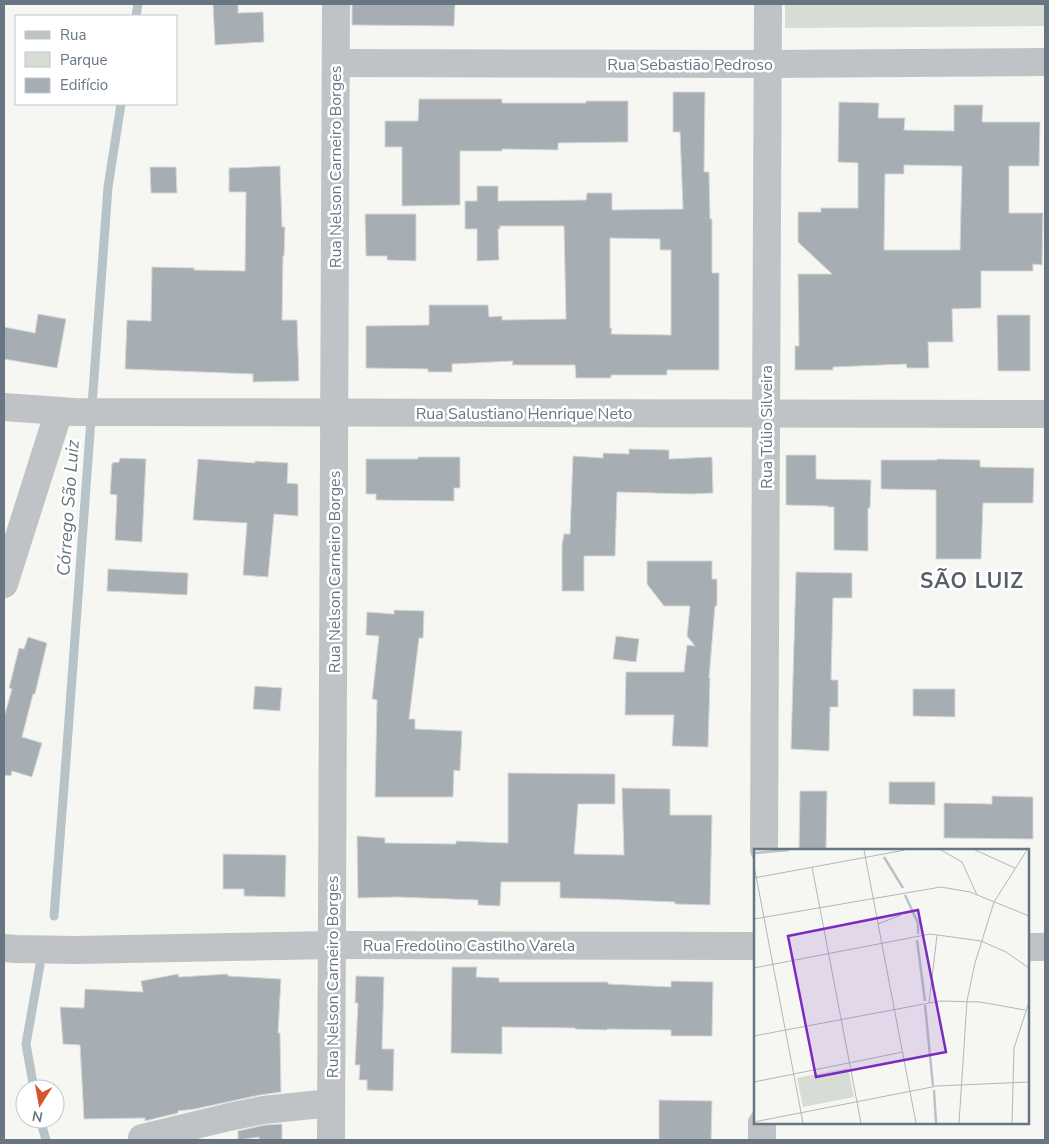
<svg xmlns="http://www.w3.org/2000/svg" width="1049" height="1144" viewBox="0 0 1049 1144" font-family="'Nunito Sans',sans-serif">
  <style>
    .green { fill: #d7dcd4 }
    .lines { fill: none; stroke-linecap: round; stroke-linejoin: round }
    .stream { stroke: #b8c3c7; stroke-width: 9 }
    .building { fill: #a7aeb3; stroke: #d7d7d5; fill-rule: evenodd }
    .street { stroke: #bfc3c6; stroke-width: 28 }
    .labels { text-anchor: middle; stroke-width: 5; stroke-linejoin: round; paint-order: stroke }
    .street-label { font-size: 16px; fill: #677682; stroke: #fff }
    .water-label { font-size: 18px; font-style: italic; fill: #63777e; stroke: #fff }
    .district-label { font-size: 21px; font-weight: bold; letter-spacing: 1px; fill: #545f67; stroke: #fff }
    .inset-river { fill: none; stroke: #b8c3c7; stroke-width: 2.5 }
    .inset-road { fill: none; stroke: #b0b7bc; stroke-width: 1 }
    .view { fill: #7b2cbf; fill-opacity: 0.15; stroke: #7b2cbf; stroke-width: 2.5 }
    .inset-edge { fill: none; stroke: #677682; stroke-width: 2.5 }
  </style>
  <rect width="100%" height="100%" fill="#f6f6f3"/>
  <polygon class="green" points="785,4 1045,4 1045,26 785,28"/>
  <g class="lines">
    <g class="stream">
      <polyline points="136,16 138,4"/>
      <polyline points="54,916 66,760 108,187 121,104"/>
      <polyline points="34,1089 26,1044 40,965"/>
      <polyline points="40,1119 46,1140"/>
    </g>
  </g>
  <g class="building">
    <polygon points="213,4 238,4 238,13 263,12 264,42 215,45"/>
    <polygon points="352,4 455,4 454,26 352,25"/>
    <path d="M673 92H705L704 172H709L710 219H712V273H719V370H667V375H611V378H576L575 365H512L513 361 452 364V372H428V369L366 368V326L429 325V305H488L489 317 502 316V320L566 319 564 226H500V229H498L499 260 477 261V229H465V201H477V186H498V201L586 200 587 193H612V210L683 209 680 132H673ZM610 238 660 239V250H671V335L611 334 612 328H610Z"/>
    <polygon points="419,99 502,99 502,103 586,103 586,101 628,101 628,142 558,143 558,150 502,149 502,151 460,151 460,205 402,206 402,147 385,147 385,121 418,121"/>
    <path d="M839 102 879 103 878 118H905L904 130 954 131V105H983L982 122H1040L1039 166H1009V213H1043L1042 265 1033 264V271H981V308L952 309 953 342H928L929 368H907L906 364 833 367V370H795V346H799L798 274H832L798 242V212H821V208H858V163L838 162ZM904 165 962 166 960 250H884L885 174H904Z"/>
    <polygon points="280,166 282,227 285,227 284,256 283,256 282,320 297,320 299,381 253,382 253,374 125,369 127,320 151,321 152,267 194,268 194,270 245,271 246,192 229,192 229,168"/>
    <polygon points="150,167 176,167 177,193 151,193"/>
    <polygon points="365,214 416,214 416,261 387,260 387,256 366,256"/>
    <polygon points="38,314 66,319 57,368 4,359 4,327 35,333"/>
    <polygon points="997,315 1030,315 1030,371 998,371"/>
    <polygon points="629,449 669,450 669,459 712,457 713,493 691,494 617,492 615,556 584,556 584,591 562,591 562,545 564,534 570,534 573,456 603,458 603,453 629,454"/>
    <polygon points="786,455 816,455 816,479 871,480 870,508 868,508 868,551 834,550 834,507 828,507 828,506 786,505"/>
    <polygon points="418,457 460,457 460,488 454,488 454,501 376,500 376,494 366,494 366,459 418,459"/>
    <polygon points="120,458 146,459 142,542 115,540 117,495 110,494 112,463 119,462"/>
    <polygon points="198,459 255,463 255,461 288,463 287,483 298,484 298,516 274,514 268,577 243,575 247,523 193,520"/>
    <polygon points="937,459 980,460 980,467 1034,468 1033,503 983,503 981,559 936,559 936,490 881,489 881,460 937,460"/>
    <polygon points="647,561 712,561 712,579 717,579 717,606 715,606 709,678 710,678 708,747 672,746 674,715 625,715 626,672 684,672 687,645 695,646 687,636 690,606 664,606 647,584"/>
    <polygon points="108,569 188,573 187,595 107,591"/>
    <polygon points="796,572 852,573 852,598 833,598 831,680 838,680 838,707 830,707 829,751 791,749"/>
    <polygon points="394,610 424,611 423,638 419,638 409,719 415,719 415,729 462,731 460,771 454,770 453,797 375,797 377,700 372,699 379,636 366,635 367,612 394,614"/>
    <polygon points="616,636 639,639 636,662 613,659"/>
    <polygon points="28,637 47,643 35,694 33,694 22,737 42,743 32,777 12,771 11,776 4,775 4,717 12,689 9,688 19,648 24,649"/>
    <polygon points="255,686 282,688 280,711 253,709"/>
    <polygon points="913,689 955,689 955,717 913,716"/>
    <polygon points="508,773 615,774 615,804 578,804 574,854 624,855 622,788 670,789 670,815 712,815 710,905 675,904 675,902 605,899 560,898 560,882 501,882 500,906 478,905 478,900 397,897 358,898 357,836 385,838 385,843 388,843 456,844 456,841 508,843"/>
    <polygon points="889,782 935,782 935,805 889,804"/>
    <polygon points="800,791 827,791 826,850 799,850"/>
    <polygon points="992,796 1033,797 1033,839 944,838 944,803 992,804"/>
    <polygon points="223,854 286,855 285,897 244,896 244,889 223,889"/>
    <polygon points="452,967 477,967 476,977 499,978 499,982 608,982 608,984 671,987 671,981 713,982 712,1036 671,1036 671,1030 607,1029 607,1030 575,1029 575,1028 502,1027 502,1054 451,1053"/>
    <polygon points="178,974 179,977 228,974 228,976 281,979 278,1033 280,1033 281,1092 260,1095 195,1109 178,1111 178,1113 145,1121 145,1118 84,1119 80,1045 63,1044 60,1007 84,1008 85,989 143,992 141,981"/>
    <polygon points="356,976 384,977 382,1049 394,1049 393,1091 367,1090 367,1080 359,1080 360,1065 355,1065 358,1003 355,1003"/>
    <polygon points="659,1100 712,1101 711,1140 659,1140"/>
    <polygon points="282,1124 282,1140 259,1140 259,1137 238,1140 238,1131 265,1125"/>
  </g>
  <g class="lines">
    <g class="street">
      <polyline points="336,63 768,64 1045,62"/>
      <polyline points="4,407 74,412 1045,414"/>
      <polyline points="4,584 59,411"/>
      <polyline points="764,850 768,4"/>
      <polyline points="1028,947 1045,947"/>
      <polyline points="4,948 16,949 76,950 332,945 755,946"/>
      <polyline points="142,1138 229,1117 263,1110 331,1103"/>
      <polyline points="331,1140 336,4"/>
      <polyline points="762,1140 762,1123"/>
    </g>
  </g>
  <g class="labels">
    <g class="street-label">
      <text x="690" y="70">Rua Sebastião Pedroso</text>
      <text transform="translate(335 167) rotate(-90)" y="6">Rua Nelson Carneiro Borges</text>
      <text x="524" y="419">Rua Salustiano Henrique Neto</text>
      <text transform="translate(766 427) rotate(-90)" y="6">Rua Túlio Silveira</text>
      <text transform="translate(334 572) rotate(-90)" y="6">Rua Nelson Carneiro Borges</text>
      <text x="469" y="951">Rua Fredolino Castilho Varela</text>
      <text transform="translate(332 977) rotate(-90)" y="6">Rua Nelson Carneiro Borges</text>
    </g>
    <g class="water-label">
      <text transform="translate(68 508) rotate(-86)" y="6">Córrego São Luiz</text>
    </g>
    <g class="district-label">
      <text x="972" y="588">SÃO LUIZ</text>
    </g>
  </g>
  <g transform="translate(754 849)">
    <rect width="275" height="275" fill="#f6f6f3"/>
    <path d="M94 219 100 248 49 258 43 229Z" fill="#d7dcd4"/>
    <path class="inset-river" d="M0 4 35 1M130 8 149 39M151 46 164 74V85M163 91 171 152M171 156 179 237M180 241 182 274"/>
    <path class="inset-road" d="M110 1 162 274M187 1 208 13 223 46M221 1 261 19M0 16 49 274M58 18 107 274M0 29 151 1M0 70 187 38 216 43 275 67M124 75 147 66M0 119 176 85 227 92 252 103 275 119M175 154 183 86M0 187 186 152 226 153 271 161M0 233 149 203M0 273 183 237 275 233M205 274 213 152 221 114 240 53 273 1M258 274 260 199 275 153"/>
    <path class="view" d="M164 61 192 203 62 228 34 87Z"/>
    <rect width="275" height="275" class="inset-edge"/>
  </g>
  <rect width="1049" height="1144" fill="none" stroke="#677682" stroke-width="10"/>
  <rect x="15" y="15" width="162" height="90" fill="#ffffff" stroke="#c2c8cd"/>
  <rect x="25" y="31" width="25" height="8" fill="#bfc3c6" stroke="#c2c8cd"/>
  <text x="60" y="40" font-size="15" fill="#677682">Rua</text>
  <rect x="25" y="52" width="25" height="15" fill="#d7dcd4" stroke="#c2c8cd"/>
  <text x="60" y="65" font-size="15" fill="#677682">Parque</text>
  <rect x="25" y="78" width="25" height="15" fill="#a7aeb3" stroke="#c2c8cd"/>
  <text x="60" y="90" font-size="15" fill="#677682">Edifício</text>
  <g transform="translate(40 1104) rotate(191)"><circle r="24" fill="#ffffff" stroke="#c2c8cd"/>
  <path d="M0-4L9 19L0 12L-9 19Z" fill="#d75332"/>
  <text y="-8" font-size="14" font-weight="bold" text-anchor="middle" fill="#677682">N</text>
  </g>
</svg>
